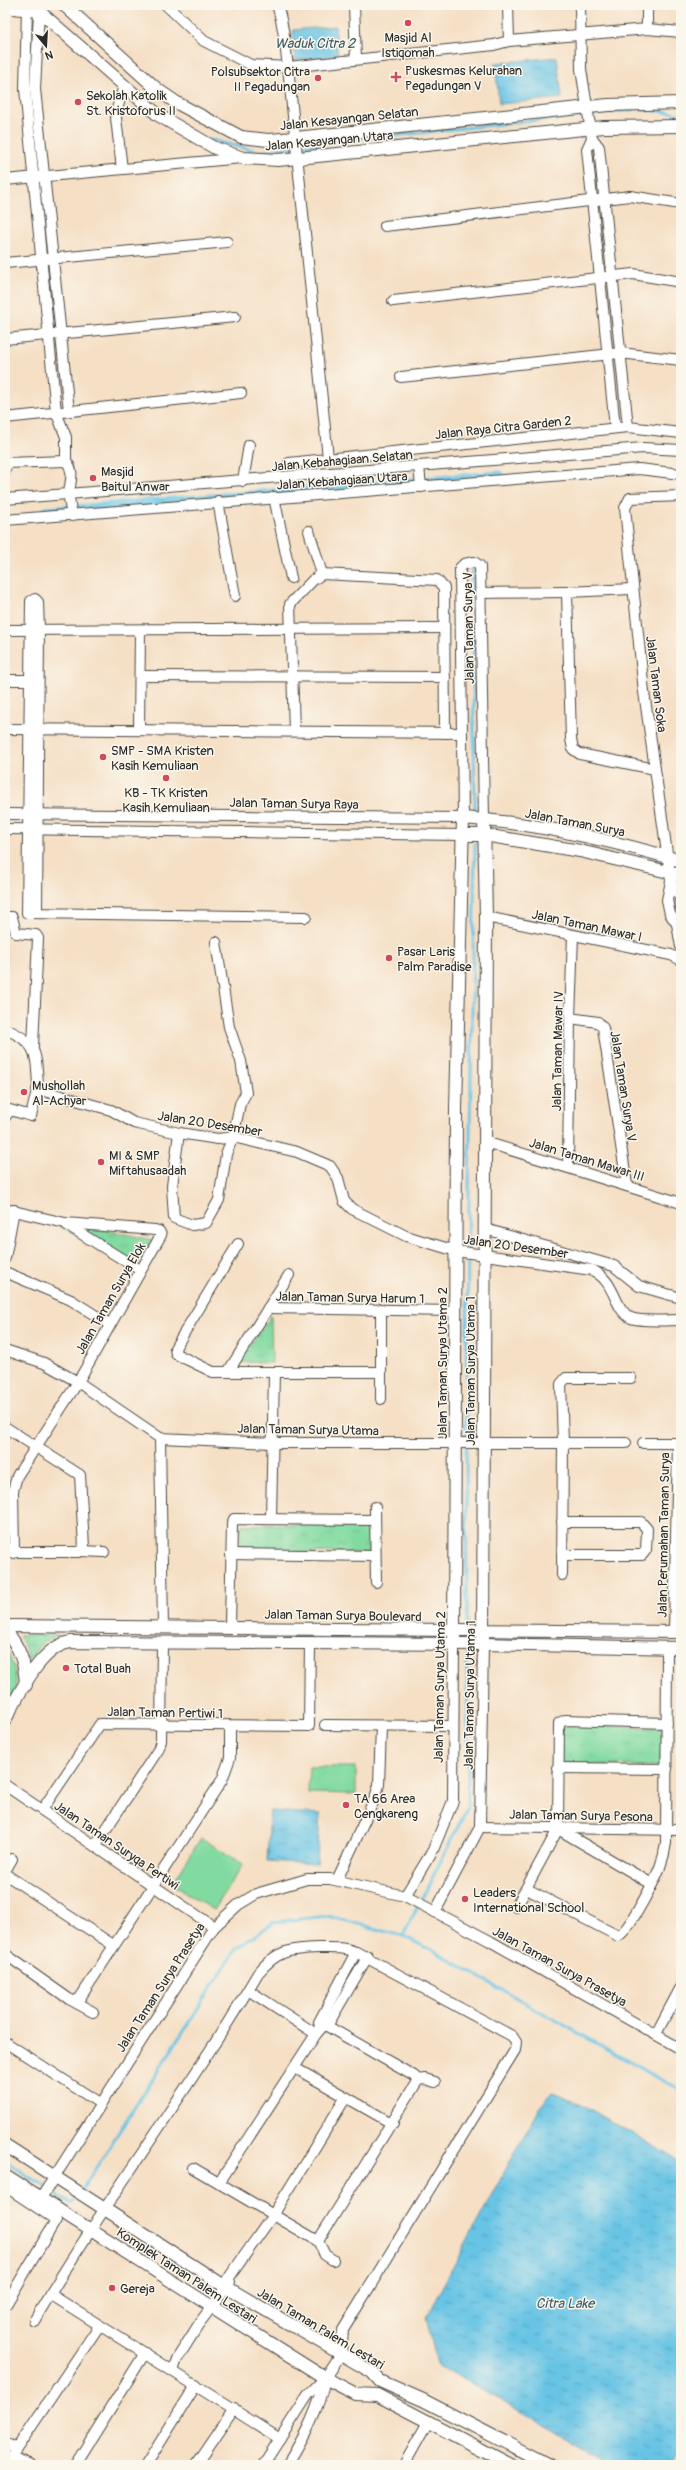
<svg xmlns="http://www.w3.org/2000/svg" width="686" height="2470" viewBox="0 0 686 2470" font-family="Pangolin,sans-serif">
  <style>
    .park { fill: url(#park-tufts); stroke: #568266 }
    .pitch { fill: #81daa0; stroke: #568266 }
    .water { fill: url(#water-ripples); stroke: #497888 }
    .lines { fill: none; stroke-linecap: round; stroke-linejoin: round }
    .stream { stroke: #67c4e5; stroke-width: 3 }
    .canal { stroke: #67c4e5; stroke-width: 11 }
    .minor-casing { stroke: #494642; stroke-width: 12 }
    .tertiary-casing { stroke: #494642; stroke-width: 14 }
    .minor { stroke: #fff; stroke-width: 10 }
    .tertiary { stroke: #fff; stroke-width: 12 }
    .poi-dot { fill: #d1495b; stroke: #fbf7ec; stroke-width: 1.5 }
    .labels { text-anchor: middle; stroke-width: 3; stroke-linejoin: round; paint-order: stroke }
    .poi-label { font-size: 13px; fill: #2b2b2b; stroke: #fbf7ec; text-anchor: start }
    .street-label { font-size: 13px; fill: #2b2b2b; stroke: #fbf7ec }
    .water-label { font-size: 14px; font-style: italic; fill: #3d5963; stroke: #fbf7ec }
  </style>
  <defs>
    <pattern id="park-tufts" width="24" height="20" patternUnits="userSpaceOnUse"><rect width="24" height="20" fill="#81daa0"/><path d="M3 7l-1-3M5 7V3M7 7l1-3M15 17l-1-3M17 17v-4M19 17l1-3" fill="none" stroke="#70bb8a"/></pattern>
    <pattern id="water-ripples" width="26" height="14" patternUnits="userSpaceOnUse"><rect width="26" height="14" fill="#67c4e5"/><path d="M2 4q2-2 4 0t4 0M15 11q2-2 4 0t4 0" fill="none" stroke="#559fba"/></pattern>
  </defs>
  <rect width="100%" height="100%" fill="#fbf7ec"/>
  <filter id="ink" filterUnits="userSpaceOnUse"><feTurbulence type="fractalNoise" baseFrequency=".025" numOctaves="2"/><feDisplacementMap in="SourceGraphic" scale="8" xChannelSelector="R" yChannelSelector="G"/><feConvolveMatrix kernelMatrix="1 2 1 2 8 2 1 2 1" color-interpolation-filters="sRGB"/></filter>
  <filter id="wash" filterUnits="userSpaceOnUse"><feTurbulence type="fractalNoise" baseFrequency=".012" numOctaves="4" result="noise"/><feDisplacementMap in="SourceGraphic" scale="16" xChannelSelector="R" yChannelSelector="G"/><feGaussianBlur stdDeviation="0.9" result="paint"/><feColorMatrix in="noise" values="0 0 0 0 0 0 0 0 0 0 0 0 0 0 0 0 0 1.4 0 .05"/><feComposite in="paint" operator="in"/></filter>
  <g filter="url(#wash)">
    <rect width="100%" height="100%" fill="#f5dfc5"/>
    <g class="park">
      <polygon points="42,1217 153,1240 137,1265"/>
      <polygon points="271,1316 272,1363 237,1362"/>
      <polygon points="369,1523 370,1553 241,1551 241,1525"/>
      <polygon points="19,1635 59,1635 42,1643 28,1661 24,1645"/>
      <polygon points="5,1646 14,1667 17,1687 5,1705"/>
      <polygon points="562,1724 663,1728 660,1767 560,1763"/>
    </g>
    <g class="pitch">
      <polygon points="309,1767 356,1767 356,1794 308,1793"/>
      <polygon points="201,1838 243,1864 214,1910 172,1884"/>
    </g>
    <g class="water">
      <polygon points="335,26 338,56 295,60 293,30"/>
      <polygon points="557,57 562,98 499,104 495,63"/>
      <polygon points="270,1811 320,1814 317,1864 267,1861"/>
      <polygon points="552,2093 576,2101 681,2162 681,2445 670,2465 613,2465 437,2364 426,2317 539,2108"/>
    </g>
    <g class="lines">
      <g class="stream">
        <polyline points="42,5 57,19"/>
        <polyline points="643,109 681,114"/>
        <polyline points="211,140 261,152 333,142 632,110"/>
        <polyline points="472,569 475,811"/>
        <polyline points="468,1250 475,843"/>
        <polyline points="467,1628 466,1417 468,1255"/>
        <polyline points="403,1936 468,1807 467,1647"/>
        <polyline points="5,2161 73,2204 78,2196"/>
        <polyline points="81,2191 236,1949 274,1922 328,1916 403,1936 430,1949 681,2091"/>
      </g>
      <polyline class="canal" points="47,512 499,476"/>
    </g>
  </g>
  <g filter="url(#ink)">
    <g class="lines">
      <defs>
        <g id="minor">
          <polyline points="166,5 204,41 251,65 288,67 494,45 509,41 647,29 681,32"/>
          <path d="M277 5C284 25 285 45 288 67L328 458"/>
          <polyline points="354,5 356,59"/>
          <polyline points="508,5 509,41"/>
          <polyline points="580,5 581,69 592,138 599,147 628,427"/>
          <polyline points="647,5 647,29"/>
          <path d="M27 8 25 89 56 412 66 437V461C76 472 69 483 69 496 69 502 71 509 72 516"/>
          <polyline points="39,11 35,89 69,411"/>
          <polyline points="592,138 587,149 615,428"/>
          <polyline points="122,169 116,118 117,109 124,86"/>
          <polyline points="5,180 242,158"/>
          <polyline points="385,226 630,196 681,204"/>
          <polyline points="5,263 227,242"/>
          <polyline points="393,301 633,274 681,282"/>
          <polyline points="5,339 235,317"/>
          <polyline points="401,377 620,353 681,360"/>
          <polyline points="5,418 241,393"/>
          <polyline points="289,463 628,427 681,433"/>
          <polyline points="419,466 421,487"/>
          <polyline points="5,470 7,463 66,461"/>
          <polyline points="243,481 249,445"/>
          <polyline points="681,496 630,498 625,508 644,692 671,881 680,898 681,907"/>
          <polyline points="274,497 291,578"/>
          <polyline points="5,499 643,448 681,450"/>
          <polyline points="218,501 235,596"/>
          <polyline points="5,520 639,469 681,474"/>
          <polyline points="309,531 322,574"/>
          <polyline points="632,589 567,592 571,739 573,749 580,754 655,769"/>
          <polyline points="480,593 567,592"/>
          <polyline points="5,630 444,628"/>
          <polyline points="140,676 445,677"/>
          <polyline points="5,680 30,680"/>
          <polyline points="5,729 461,733"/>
          <polyline points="139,730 140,630"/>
          <polyline points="294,731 290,604 313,580 322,574 437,580 444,588 445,733"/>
          <polyline points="5,814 463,818 460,568 464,564 474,562 480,566 484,819"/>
          <polyline points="5,829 462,835"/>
          <polyline points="671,881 667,900 670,914 677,924 681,947"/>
          <polyline points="37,913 39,630 38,602 35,599 31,601 27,913 306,917"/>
          <polyline points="5,917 12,917 16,933 36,935 38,938 33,1046"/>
          <polyline points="486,917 671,955 681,960"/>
          <polyline points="570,1018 598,1022 603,1028 627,1185"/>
          <path d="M5 1029C38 1042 36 1054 38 1086L44 1091 111 1110 134 1123 179 1133 218 1139 233 1137 297 1152 330 1166 338 1178 344 1201 352 1209 406 1236 456 1251 592 1270C617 1282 613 1309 631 1318 640 1322 669 1320 681 1320"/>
          <polyline points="5,1117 10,1110 31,1116 38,1086"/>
          <polyline points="179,1133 172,1186 174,1218 192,1225 206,1223 219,1200 226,1154 233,1137 240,1104 246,1093 241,1061 229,1027 216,942"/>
          <polyline points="485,1142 681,1203"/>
          <polyline points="568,1166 570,1018 573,935"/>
          <polyline points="5,1209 65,1223 155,1230 159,1231 161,1235 78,1382 17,1476 13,1491 14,1553"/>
          <polyline points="67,1225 140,1270"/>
          <polyline points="485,1229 614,1266 639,1286 681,1298"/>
          <polyline points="238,1244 175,1348 176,1354 213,1372 380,1372"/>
          <polyline points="5,1258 14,1210"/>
          <polyline points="5,1272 71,1300 109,1324"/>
          <polyline points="268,1308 456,1311"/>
          <polyline points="381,1309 381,1399"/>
          <polyline points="5,1350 44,1363 78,1382 160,1438 272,1443 626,1443"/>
          <polyline points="228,1372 289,1275"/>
          <polyline points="5,1427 80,1475 84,1547 79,1552 5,1552"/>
          <polyline points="160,1438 163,1627"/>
          <polyline points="643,1443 681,1443"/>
          <polyline points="375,1507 376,1582"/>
          <polyline points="271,1518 274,1373"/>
          <polyline points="81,1551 104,1552"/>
          <polyline points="231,1554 375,1556"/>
          <polyline points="562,1555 642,1555 646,1550 647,1529 641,1522 562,1522"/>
          <polyline points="562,1575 563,1443 561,1384 566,1378 631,1378"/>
          <polyline points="230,1627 232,1524 234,1519 375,1520"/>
          <polyline points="674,1632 678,1443"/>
          <polyline points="325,1725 451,1726"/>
          <polyline points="557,1768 667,1769"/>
          <polyline points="5,1785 214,1927"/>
          <polyline points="42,1810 100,1724 309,1726 310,1644"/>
          <polyline points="480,1827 681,1830"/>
          <polyline points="558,1829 652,1884"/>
          <polyline points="95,1846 158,1750 161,1741 162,1642"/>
          <polyline points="5,1871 12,1859"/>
          <polyline points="5,1874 113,1945"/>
          <polyline points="337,1880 375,1798 379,1785 381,1726"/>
          <path d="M527 1889 618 1936C629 1931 655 1880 660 1867 663 1859 665 1851 666 1843L667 1648"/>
          <polyline points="405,1896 433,1850 453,1801 454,1645"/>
          <polyline points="516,1907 558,1829 559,1723 565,1720 667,1723"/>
          <polyline points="435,1912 480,1827 483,1644"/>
          <polyline points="5,1954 69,1999 93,2012"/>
          <polyline points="248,1990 316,2034"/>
          <polyline points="75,2001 80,1998 222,1780 230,1758 230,1726"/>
          <polyline points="327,2026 368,1956"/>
          <polyline points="320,2028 319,2022 356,1952"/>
          <polyline points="656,2034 681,1987"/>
          <polyline points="5,2042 101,2104"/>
          <polyline points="295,2068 393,2124"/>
          <polyline points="418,2080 425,2079 435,2082"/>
          <polyline points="193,2168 318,2241 325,2255 333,2260"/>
          <polyline points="219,2183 316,2034 323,2026 327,2026 414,2076 418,2080"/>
          <polyline points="41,2198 214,1927 238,1905 256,1894 307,1879 330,1879 405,1896 490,1941 681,2049"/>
          <polyline points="318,2241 418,2080"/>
          <polyline points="226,2287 228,2279 273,2215 346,2097"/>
          <polyline points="50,2294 280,2439"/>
          <polyline points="5,2306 56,2220 8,2188"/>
          <path d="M34 2321C104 2202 188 2092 258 1973 277 1950 290 1949 319 1948 333 1948 344 1947 356 1952L512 2036 516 2042 515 2050 343 2330 341 2354 325 2378 308 2395 263 2465"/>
          <polyline points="173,2371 177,2359 201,2321 230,2282"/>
          <polyline points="5,2444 16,2448"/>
          <polyline points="31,2465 14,2458 13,2454 99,2326"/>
          <polyline points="75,2465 145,2353"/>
          <polyline points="146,2465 196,2385"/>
          <polyline points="196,2465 234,2409"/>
          <path d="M287 2465C304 2437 319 2410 325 2378"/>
          <polyline points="404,2465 428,2422"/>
        </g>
        <g id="tertiary">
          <polyline points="64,5 158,90 177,103 241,137 268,140 296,138 608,105 681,103"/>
          <polyline points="5,7 39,11 158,115 215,148 243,158 278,160 604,127 681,126"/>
          <polyline points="462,835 484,835 580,851 681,875"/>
          <polyline points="5,1626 681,1632"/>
          <path d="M5 1630C20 1647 25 1663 26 1685"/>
          <polyline points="483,1644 486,917 484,819"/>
          <path d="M454 1645 456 1109 463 818C536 823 611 840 681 861"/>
          <path d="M5 1720C19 1695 40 1646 71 1642L483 1644 681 1648"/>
          <polyline points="5,2145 226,2287 372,2372 380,2381 423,2400 549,2465"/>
          <polyline points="5,2176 325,2378 356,2394 377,2395 511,2465"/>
        </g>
      </defs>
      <use href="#minor" class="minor-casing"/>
      <use href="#tertiary" class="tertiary-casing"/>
      <use href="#minor" class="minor"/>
      <use href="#tertiary" class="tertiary"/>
    </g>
  </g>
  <g class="poi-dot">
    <circle cx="408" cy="23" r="4"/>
    <path d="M394 71h4v4h4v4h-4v4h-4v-4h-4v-4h4z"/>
    <circle cx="318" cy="78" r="4"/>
    <circle cx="78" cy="102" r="4"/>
    <circle cx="93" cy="478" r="4"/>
    <circle cx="103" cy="757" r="4"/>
    <circle cx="166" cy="778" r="4"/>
    <circle cx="389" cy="958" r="4"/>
    <circle cx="24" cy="1092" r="4"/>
    <circle cx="101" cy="1162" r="4"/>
    <circle cx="66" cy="1668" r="4"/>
    <circle cx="346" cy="1805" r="4"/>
    <circle cx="465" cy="1899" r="4"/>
    <circle cx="112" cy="2288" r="4"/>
  </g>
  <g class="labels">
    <g class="poi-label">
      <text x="408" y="42" text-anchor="middle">Masjid Al<tspan x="408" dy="15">Istiqomah</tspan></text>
      <text x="405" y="75">Puskesmas Kelurahan<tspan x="405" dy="15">Pegadungan V</tspan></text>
      <text x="310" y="76" text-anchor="end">Polsubsektor Citra<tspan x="310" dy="15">II Pegadungan</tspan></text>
      <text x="86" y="100">Sekolah Katolik<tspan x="86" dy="15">St. Kristoforus II</tspan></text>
      <text x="101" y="476">Masjid<tspan x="101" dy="15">Baitul Anwar</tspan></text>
      <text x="111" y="755">SMP - SMA Kristen<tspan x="111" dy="15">Kasih Kemuliaan</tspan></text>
      <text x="166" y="797" text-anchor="middle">KB - TK Kristen<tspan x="166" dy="15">Kasih Kemuliaan</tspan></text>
      <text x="397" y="956">Pasar Laris<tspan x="397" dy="15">Palm Paradise</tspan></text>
      <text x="32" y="1090">Mushollah<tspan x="32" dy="15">Al-Achyar</tspan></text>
      <text x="109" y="1160">MI &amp; SMP<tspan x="109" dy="15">Miftahusaadah</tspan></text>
      <text x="74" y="1673">Total Buah</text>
      <text x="354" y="1803">TA 66 Area<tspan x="354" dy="15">Cengkareng</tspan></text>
      <text x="473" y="1897">Leaders<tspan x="473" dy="15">International School</tspan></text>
      <text x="120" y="2293">Gereja</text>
    </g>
    <g class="street-label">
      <text transform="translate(349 118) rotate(-6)" y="5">Jalan Kesayangan Selatan</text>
      <text transform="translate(329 140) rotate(-5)" y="5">Jalan Kesayangan Utara</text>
      <text transform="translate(503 427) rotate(-6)" y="5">Jalan Raya Citra Garden 2</text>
      <text transform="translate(342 460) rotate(-5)" y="5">Jalan Kebahagiaan Selatan</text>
      <text transform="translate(342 480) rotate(-4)" y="5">Jalan Kebahagiaan Utara</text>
      <text transform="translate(468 628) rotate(-91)" y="5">Jalan Taman Surya V</text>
      <text transform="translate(657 684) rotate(83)" y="5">Jalan Taman Soka</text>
      <text transform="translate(294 803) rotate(1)" y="5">Jalan Taman Surya Raya</text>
      <text transform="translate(575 822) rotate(11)" y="5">Jalan Taman Surya</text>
      <text transform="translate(587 925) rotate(12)" y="5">Jalan Taman Mawar I</text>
      <text transform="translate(557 1051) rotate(-89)" y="5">Jalan Taman Mawar IV</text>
      <text transform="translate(624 1086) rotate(81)" y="5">Jalan Taman Surya V</text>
      <text transform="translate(210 1123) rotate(9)" y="5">Jalan 20 Desember</text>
      <text transform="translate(587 1159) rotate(17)" y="5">Jalan Taman Mawar III</text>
      <text transform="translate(516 1246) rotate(8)" y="5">Jalan 20 Desember</text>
      <text transform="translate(350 1297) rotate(1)" y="5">Jalan Taman Surya Harum 1</text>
      <text transform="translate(110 1298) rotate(-60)" y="5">Jalan Taman Surya Elok</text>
      <text transform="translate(442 1363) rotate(-90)" y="5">Jalan Taman Surya Utama 2</text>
      <text transform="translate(470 1371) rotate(-90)" y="5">Jalan Taman Surya Utama 1</text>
      <text transform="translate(308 1429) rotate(1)" y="5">Jalan Taman Surya Utama</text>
      <text transform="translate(663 1535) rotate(-89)" y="5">Jalan Perumahan Taman Surya</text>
      <text transform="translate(343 1615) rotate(1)" y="5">Jalan Taman Surya Boulevard</text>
      <text transform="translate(439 1687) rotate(-89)" y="5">Jalan Taman Surya Utama 2</text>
      <text transform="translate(469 1695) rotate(-89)" y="5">Jalan Taman Surya Utama 1</text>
      <text transform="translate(165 1712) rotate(1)" y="5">Jalan Taman Pertiwi 1</text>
      <text transform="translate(581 1815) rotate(1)" y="5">Jalan Taman Surya Pesona</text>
      <text transform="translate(117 1845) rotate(34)" y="5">Jalan Taman Suryqa Pertiwi</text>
      <text transform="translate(560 1966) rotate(29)" y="5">Jalan Taman Surya Prasetya</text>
      <text transform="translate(160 1987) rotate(-57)" y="5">Jalan Taman Surya Prasetya</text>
      <text transform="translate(187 2275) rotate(33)" y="5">Komplek Taman Palem Lestari</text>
      <text transform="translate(321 2328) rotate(31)" y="5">Jalan Taman Palem Lestari</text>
    </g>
    <g class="water-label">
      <text x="315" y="48">Waduk Citra 2</text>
      <text x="565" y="2308">Citra Lake</text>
    </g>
  </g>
  <rect width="686" height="2470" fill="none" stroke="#fbf7ec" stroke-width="20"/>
  <g transform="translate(46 46) rotate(162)" stroke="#fbf7ec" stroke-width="3" paint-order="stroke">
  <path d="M0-3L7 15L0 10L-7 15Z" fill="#2b2b2b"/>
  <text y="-6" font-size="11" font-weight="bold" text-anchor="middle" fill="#2b2b2b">N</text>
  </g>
</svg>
